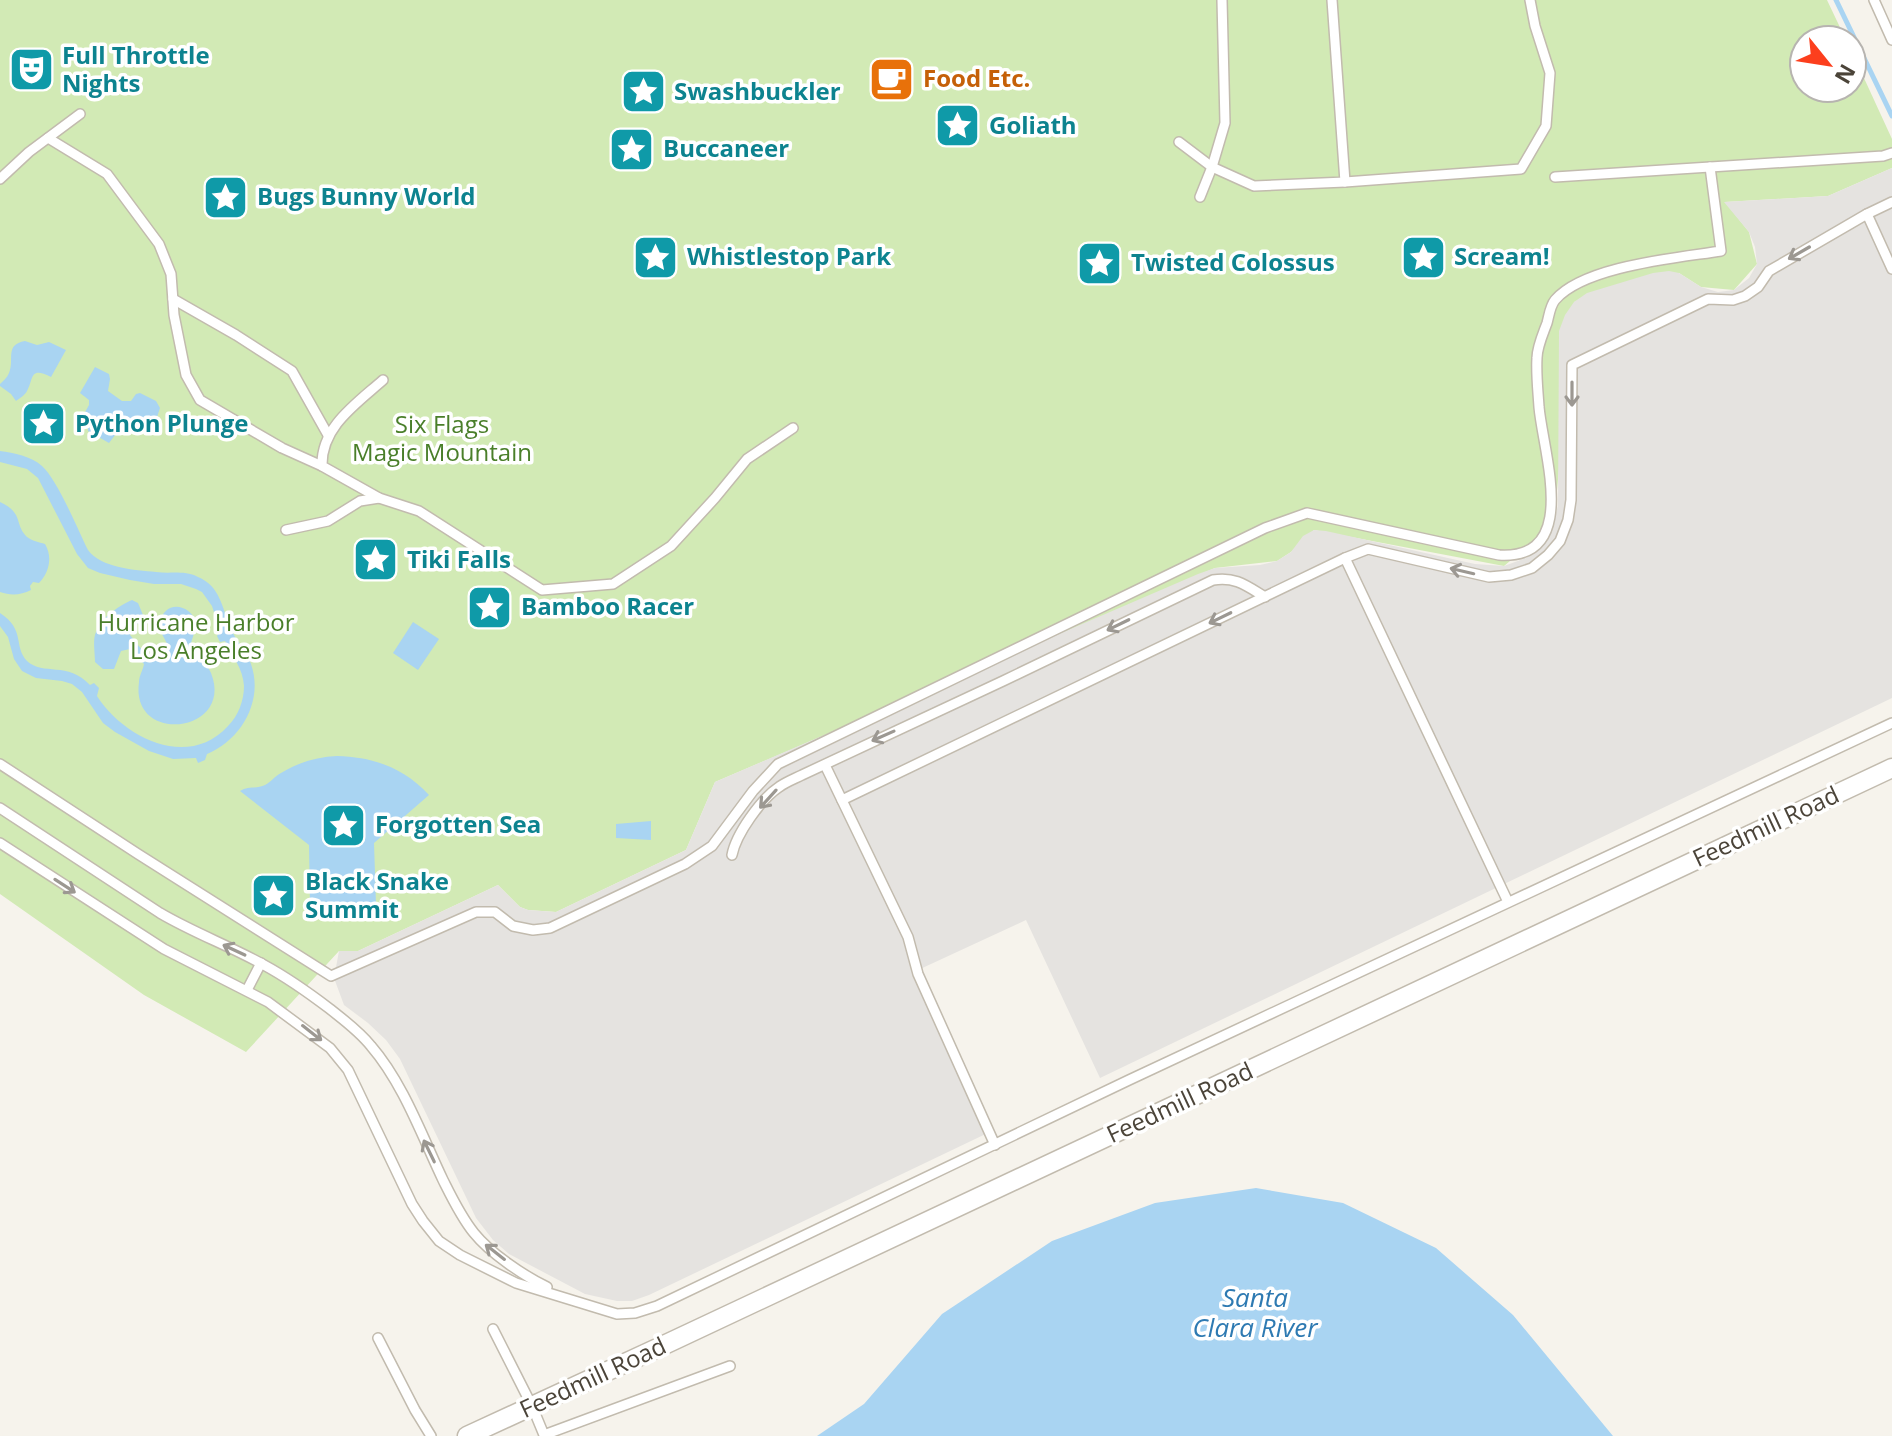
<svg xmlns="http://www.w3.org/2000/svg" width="1892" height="1436" viewBox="0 0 1892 1436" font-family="'Open Sans',sans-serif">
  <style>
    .green { fill: #d2eab5 }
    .parking { fill: #e5e3e0 }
    .water { fill: #a9d4f2 }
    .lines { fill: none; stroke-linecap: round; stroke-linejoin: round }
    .stream { stroke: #a9d4f2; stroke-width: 5 }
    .lane-casing { stroke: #c2bbae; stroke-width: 12 }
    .street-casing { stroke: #c2bbae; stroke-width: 21 }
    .lane { stroke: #fff; stroke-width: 9 }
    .street { stroke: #fff; stroke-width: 18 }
    .oneway { stroke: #9c9892 }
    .labels { text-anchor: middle; stroke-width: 7; stroke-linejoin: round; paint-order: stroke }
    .culture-label { font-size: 24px; font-weight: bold; fill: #0d838f; stroke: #fff; text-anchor: start }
    .food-label { font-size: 24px; font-weight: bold; fill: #c56008; stroke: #fff; text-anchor: start }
    .park-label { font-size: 24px; fill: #4a7f2a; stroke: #fff }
    .street-label { font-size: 24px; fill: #4b4439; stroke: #fff }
    .water-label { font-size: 26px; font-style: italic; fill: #2e7ab2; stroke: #fff }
  </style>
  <rect width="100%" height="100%" fill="#f6f3ec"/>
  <polygon class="green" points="0,0 1827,0 1846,40 1804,40 1804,88 1852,88 1852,52 1892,139 1892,168 1828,196 1725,202 1749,232 1757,264 1734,290 1701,287 1679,273 1574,302 1554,524 1504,566 1314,530 1291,552 1277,561 1215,568 715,782 686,850 556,912 528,910 520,907 498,885 358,951 339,951 246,1052 144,995 0,894"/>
  <polygon class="parking" points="1892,168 1892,698 1100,1078 1026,920 918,970 994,1130 649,1295 632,1301 617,1301 585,1294 509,1254 493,1240 476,1218 400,1059 386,1040 368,1023 344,1005 334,978 339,951 358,951 498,885 520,907 528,910 556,912 686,850 715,782 1198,574 1215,568 1260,565 1277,561 1291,552 1303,536 1314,530 1326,531 1475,564 1504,566 1526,558 1543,543 1554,524 1558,505 1559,331 1565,315 1574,302 1587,293 1653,273 1669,271 1679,273 1701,287 1718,292 1734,290 1749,278 1757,264 1755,247 1749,232 1724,202 1828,196"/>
  <g class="water">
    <path d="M25 341 37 345 49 342 66 350 51 377C29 366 34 379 27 391 26 394 19 399 16 401L11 394 0 386V384C3 381 7 378 9 373 15 359 4 345 25 341Z"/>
    <polygon points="95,367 109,374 110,379 108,391 122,401 131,401 136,394 140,393 156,401 160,408 157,417 119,430 109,443 88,431 88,421 84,414 89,405 89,400 80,393"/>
    <path d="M0 451C14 453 31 456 42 466 57 479 78 530 88 550 101 568 135 570 156 572 171 574 184 570 198 577 220 586 222 607 230 627 235 640 247 651 251 664 264 701 241 740 207 754L205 760 198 763 196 758 173 759 149 751 115 732 103 723 82 692 72 684 62 681 36 678 22 671 14 659 8 637 0 626V613C26 630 13 646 27 661 43 676 68 661 90 685L94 683 99 688 97 696C124 738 188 770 228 726 238 716 244 701 244 686 243 668 232 656 225 641L220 642 217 636 220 631 212 606 202 592 196 589 181 584H154L130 580 100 573 88 568 77 554 38 478 27 469 0 462Z"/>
    <path d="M0 502C24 513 14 524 27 537 32 541 39 542 45 544 53 557 49 573 39 583L33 582 30 586 31 590C21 595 11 596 0 592Z"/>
    <path d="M132 600 138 603 143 615C141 623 131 627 130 635 143 651 147 662 168 649 167 639 159 634 160 624 163 599 191 603 197 624L191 643V649C197 658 207 663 211 673 235 733 130 746 139 682 139 676 143 670 144 664L130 649 121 651 114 669H103L95 662C95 654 93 642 95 635 100 618 117 607 132 600Z"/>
    <polygon points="413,622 439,639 418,670 393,653"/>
    <path d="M337 756C374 757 404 768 429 795L374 843 376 905 310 907 309 845 240 791C248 786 257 789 265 785 271 782 275 776 281 773 299 762 317 757 337 756Z"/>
    <polygon points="651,821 651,840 616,838 616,824"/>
    <polygon points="1256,1188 1343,1203 1436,1248 1513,1315 1613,1436 817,1436 864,1404 942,1314 1052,1241 1155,1203"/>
  </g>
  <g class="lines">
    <polyline class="stream" points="1836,0 1892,116"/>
    <defs>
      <g id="lane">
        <polyline points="1874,0 1892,40"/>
        <polyline points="48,138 107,174 159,244 171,274 174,315 186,375 200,400 282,448 322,466"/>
        <polyline points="1179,142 1212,167 1254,186 1345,182 1332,0"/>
        <polyline points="1555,177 1883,156 1892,153"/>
        <polyline points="0,179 29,152 80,114"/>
        <polyline points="1345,182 1521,169 1546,126 1550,73 1535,26 1530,0"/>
        <polyline points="1200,197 1212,167 1225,123 1222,0"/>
        <polyline points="1867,214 1892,269"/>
        <polyline points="173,299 236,335 292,371 328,435"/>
        <path d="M383 380C356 404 321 427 322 466L379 498 419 511 542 590 613 584 671 546 715 498 747 459 793 428"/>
        <polyline points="286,530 328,521 360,501 379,498"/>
        <polyline points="1345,558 1508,902"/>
        <path d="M0 764 138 854 331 976 476 912H495L513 926 533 930 550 928 685 864 712 846 753 791 778 764 1265 528 1307 513 1499 555C1581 560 1543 453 1539 407 1538 391 1536 374 1537 358 1537 347 1543 334 1547 323 1549 316 1550 306 1555 300 1584 266 1677 258 1721 251L1710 167"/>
        <polyline points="825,765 908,937 918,974 995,1145"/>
        <polyline points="842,800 1345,558 1368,549 1489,577 1511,575 1532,568 1548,555 1560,541 1568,520 1571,500 1572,365 1708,299 1733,300 1745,296 1758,287 1769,271 1867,214 1892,202"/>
        <path d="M0 808 160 913C194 933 230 946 264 965 288 978 309 993 330 1009 345 1021 359 1031 371 1046 403 1083 422 1136 443 1180 452 1198 461 1217 474 1233 490 1253 524 1276 547 1287"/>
        <polyline points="0,843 164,949 268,1002 330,1048 348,1070 412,1204 423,1221 439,1241 460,1255 516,1283 617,1314 635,1313 657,1306 1129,1080 1892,723"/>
        <path d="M732 855C736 834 761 799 779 787 786 782 794 779 802 775L1003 681 1213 580C1235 576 1247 586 1265 597"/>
        <polyline points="247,990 261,963"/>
        <polyline points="493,1329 532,1406 544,1435 730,1366"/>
        <polyline points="378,1338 415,1410 431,1436"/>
      </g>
      <polyline id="street" points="467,1436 664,1345 1892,768"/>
    </defs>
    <use href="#lane" class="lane-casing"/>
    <use href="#street" class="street-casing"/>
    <use href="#lane" class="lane"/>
    <use href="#street" class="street"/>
  </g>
  <defs><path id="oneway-shaft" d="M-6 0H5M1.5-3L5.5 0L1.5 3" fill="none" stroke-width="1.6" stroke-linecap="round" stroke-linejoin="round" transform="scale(2)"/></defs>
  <g class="oneway">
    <use href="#oneway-shaft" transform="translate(1799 253) rotate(150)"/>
    <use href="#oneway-shaft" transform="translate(1572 394) rotate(90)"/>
    <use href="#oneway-shaft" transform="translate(1462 571) rotate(-167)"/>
    <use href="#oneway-shaft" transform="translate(1220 618) rotate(154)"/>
    <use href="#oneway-shaft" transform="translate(1118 625) rotate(154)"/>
    <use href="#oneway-shaft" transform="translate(883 736) rotate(156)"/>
    <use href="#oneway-shaft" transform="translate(768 799) rotate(132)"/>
    <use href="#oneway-shaft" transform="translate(65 886) rotate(33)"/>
    <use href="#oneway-shaft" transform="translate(234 950) rotate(-155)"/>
    <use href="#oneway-shaft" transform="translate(312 1033) rotate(38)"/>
    <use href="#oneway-shaft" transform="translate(429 1151) rotate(-116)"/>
    <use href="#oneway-shaft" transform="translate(495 1252) rotate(-142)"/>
  </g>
  <defs>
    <symbol id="theatre-square" viewBox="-11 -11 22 22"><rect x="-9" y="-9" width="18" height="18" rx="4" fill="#0f9aa8" stroke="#fff"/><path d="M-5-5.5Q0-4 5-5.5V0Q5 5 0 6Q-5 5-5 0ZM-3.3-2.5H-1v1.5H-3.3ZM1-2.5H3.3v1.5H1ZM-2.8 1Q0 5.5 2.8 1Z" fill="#fff"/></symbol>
    <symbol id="cafe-square" viewBox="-11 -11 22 22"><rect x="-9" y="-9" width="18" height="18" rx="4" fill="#e8710a" stroke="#fff"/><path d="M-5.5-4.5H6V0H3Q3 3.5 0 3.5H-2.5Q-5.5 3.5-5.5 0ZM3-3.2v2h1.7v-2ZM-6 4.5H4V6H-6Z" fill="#fff"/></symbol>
    <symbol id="sight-square" viewBox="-11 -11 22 22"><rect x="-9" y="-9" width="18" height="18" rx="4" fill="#0f9aa8" stroke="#fff"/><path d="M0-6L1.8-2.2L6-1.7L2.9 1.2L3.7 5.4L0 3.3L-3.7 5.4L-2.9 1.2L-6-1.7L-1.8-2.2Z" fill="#fff"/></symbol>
  </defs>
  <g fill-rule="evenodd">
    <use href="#theatre-square" x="6" y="44" width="51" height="51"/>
    <use href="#cafe-square" x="866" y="54" width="51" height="51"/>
    <use href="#sight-square" x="618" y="66" width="51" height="51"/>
    <use href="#sight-square" x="932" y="100" width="51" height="51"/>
    <use href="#sight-square" x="606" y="124" width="51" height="51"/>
    <use href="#sight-square" x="200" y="172" width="51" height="51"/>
    <use href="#sight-square" x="630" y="232" width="51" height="51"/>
    <use href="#sight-square" x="1398" y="232" width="51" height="51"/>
    <use href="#sight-square" x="1074" y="238" width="51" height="51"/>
    <use href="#sight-square" x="18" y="398" width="51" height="51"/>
    <use href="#sight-square" x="350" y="534" width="51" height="51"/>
    <use href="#sight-square" x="464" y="582" width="51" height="51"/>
    <use href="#sight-square" x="318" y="800" width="51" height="51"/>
    <use href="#sight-square" x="248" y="870" width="51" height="51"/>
  </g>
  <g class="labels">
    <g class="culture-label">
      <text x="62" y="64">Full Throttle<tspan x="62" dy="28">Nights</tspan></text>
      <text x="674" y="100">Swashbuckler</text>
      <text x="989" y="134">Goliath</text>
      <text x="663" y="157">Buccaneer</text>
      <text x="257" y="205">Bugs Bunny World</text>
      <text x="687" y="265">Whistlestop Park</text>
      <text x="1454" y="265">Scream!</text>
      <text x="1131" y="271">Twisted Colossus</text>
      <text x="75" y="432">Python Plunge</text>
      <text x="407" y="568">Tiki Falls</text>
      <text x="521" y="615">Bamboo Racer</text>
      <text x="375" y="833">Forgotten Sea</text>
      <text x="305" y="890">Black Snake<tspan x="305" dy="28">Summit</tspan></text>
    </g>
    <g class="food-label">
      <text x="923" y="87">Food Etc.</text>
    </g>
    <g class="park-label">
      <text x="442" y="433">Six Flags<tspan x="442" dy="28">Magic Mountain</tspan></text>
      <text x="196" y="631">Hurricane Harbor<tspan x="196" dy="28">Los Angeles</tspan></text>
    </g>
    <g class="street-label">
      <text transform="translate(1766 827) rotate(-25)" y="8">Feedmill Road</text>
      <text transform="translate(1180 1103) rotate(-25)" y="8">Feedmill Road</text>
      <text transform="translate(593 1378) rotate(-25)" y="8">Feedmill Road</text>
    </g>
    <g class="water-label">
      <text x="1255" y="1307">Santa<tspan x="1255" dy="30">Clara River</tspan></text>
    </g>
  </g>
  <g transform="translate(1828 64) rotate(120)"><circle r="38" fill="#ffffff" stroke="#b7b4b0" stroke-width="2"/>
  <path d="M0-6L14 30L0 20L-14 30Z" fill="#fc3f1d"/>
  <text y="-12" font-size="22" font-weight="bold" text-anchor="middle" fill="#4b4439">N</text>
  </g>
</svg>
